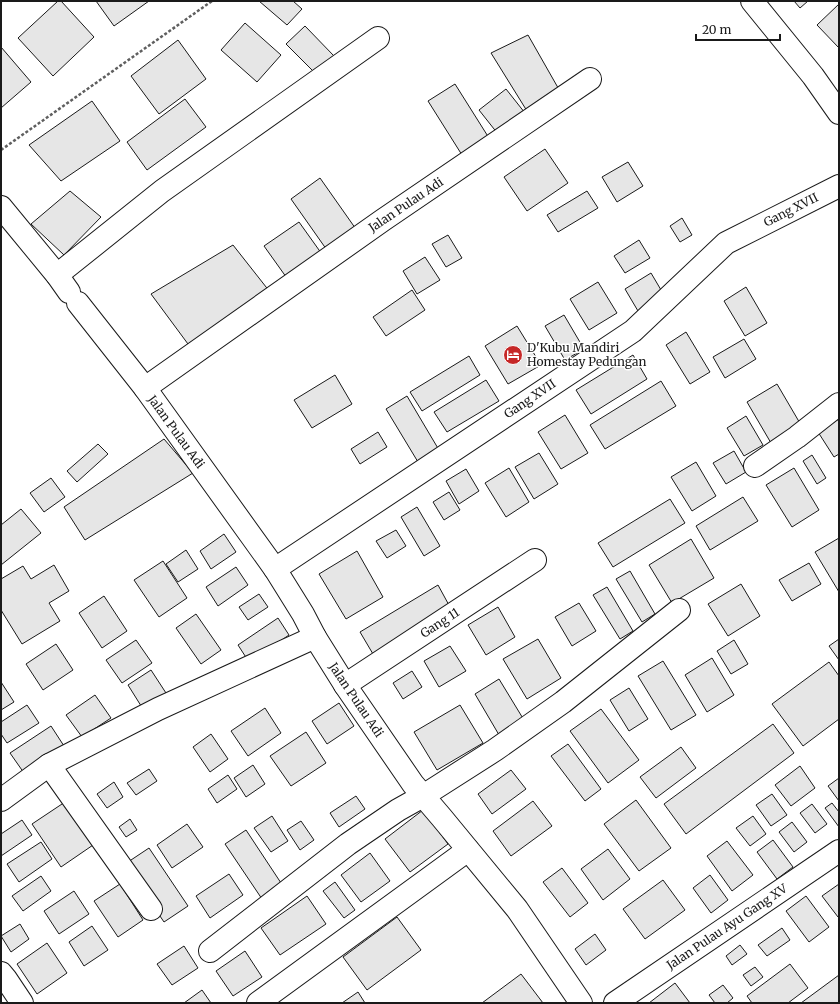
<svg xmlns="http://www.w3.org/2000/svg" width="840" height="1004" viewBox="0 0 840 1004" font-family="Merriweather,serif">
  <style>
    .building { fill: #e6e6e6; stroke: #1a1a1a }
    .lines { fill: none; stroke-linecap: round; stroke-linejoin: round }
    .minor-casing { stroke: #1a1a1a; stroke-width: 24 }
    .path { stroke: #5f5f5f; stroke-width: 2.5; stroke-dasharray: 3 2; stroke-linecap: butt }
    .minor { stroke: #fff; stroke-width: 22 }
    .labels { text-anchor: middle; stroke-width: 3; stroke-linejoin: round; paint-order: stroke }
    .street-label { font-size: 12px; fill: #1a1a1a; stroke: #fff }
    .poi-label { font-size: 12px; fill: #1a1a1a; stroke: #fff; text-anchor: start }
  </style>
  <rect width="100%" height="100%" fill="#fff"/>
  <g class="building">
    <polygon points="58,1 61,1 94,37 53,76 18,38"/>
    <polygon points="96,1 149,1 114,26"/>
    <polygon points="259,1 293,1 302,9 287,25"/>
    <polygon points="794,1 808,1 800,8"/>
    <polygon points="839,4 839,48 817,25"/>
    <polygon points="245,23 281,55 257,82 221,50"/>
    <polygon points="305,26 334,56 316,74 286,44"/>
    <polygon points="528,35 561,93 527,111 491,53"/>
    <polygon points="178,40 206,79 159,114 131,76"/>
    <polygon points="1,47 31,82 1,108"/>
    <polygon points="455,84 489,138 462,155 428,101"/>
    <polygon points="506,89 525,113 498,134 479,110"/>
    <polygon points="185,99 206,127 147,170 127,142"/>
    <polygon points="92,101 120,141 61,181 29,145"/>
    <polygon points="545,149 568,183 527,211 504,177"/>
    <polygon points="628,162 643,186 617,202 602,177"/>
    <polygon points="320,178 358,232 329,253 291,199"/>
    <polygon points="70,191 101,217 64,255 31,224"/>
    <polygon points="587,191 598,208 558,232 547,215"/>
    <polygon points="682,218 692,235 680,242 670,226"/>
    <polygon points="299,222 324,257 289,281 264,246"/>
    <polygon points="448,235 462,258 446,267 432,244"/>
    <polygon points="639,240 650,258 625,273 614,256"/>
    <polygon points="233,245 270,292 188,344 151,294"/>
    <polygon points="425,257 440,280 417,294 403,271"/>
    <polygon points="651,273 664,295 638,311 625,289"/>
    <polygon points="598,282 617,313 589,330 570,299"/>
    <polygon points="746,287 767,323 745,336 724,301"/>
    <polygon points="412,290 425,310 386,336 373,317"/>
    <polygon points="564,315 584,349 565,360 545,326"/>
    <polygon points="517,326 541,365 508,384 485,346"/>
    <polygon points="686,332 710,372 690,384 666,345"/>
    <polygon points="744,339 756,359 725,378 713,357"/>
    <polygon points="633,355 647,379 591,414 576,390"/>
    <polygon points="469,356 480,375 422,411 410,392"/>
    <polygon points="335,375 352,404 312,428 294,400"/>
    <polygon points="486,380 499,401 447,432 434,412"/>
    <polygon points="661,381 676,406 605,449 590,425"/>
    <polygon points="777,384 801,425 771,443 747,402"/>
    <polygon points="407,396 439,450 418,462 386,409"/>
    <polygon points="565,415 588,453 561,469 538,432"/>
    <polygon points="746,416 763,445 744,456 727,428"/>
    <polygon points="839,419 839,454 834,457 818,432"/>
    <polygon points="378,432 387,447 360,464 351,449"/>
    <polygon points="164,439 193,473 85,540 64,507"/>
    <polygon points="98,444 108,454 77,482 67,471"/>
    <polygon points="734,451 746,472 726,484 713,463"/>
    <polygon points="539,453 558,484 534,499 515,467"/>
    <polygon points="812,455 826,478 817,484 803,461"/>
    <polygon points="696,462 716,496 692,511 671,477"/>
    <polygon points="509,468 529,502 506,517 485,483"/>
    <polygon points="794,468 819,510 792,527 766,485"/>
    <polygon points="466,469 479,491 459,504 446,481"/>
    <polygon points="51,478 65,497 44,512 30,493"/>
    <polygon points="449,492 460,510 444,520 433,502"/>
    <polygon points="743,497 758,521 710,550 696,526"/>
    <polygon points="670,499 685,523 613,567 598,543"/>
    <polygon points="417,507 440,546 424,556 401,517"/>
    <polygon points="21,509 41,533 1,565 1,525"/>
    <polygon points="396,530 406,546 387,558 376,541"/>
    <polygon points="224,534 236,552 211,569 200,551"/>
    <polygon points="839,538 839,592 815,552"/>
    <polygon points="691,539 714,578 672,603 649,565"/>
    <polygon points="186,550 198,569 178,582 166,564"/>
    <polygon points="357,551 383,597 346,619 319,574"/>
    <polygon points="163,561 187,598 159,617 134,580"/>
    <polygon points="809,563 821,584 792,601 779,580"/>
    <polygon points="54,565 69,591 49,603 60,621 22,644 1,610 1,579 23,566 31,579"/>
    <polygon points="236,567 248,585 218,606 206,587"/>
    <polygon points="630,571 655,614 642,622 616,579"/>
    <polygon points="741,584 760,616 728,636 708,604"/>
    <polygon points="438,585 450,607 373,654 360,632"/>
    <polygon points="607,587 633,631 620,639 593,595"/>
    <polygon points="259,594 268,607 248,620 239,607"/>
    <polygon points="104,596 127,631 102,648 79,613"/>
    <polygon points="579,603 596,631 572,646 555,617"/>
    <polygon points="498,607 515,637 486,655 468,625"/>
    <polygon points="196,614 221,650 201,664 176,628"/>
    <polygon points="278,618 289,635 249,662 238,645"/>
    <polygon points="538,639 561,678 527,699 503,659"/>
    <polygon points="839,639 839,660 829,646"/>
    <polygon points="136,640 152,663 122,683 106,660"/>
    <polygon points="734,640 748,664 731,674 717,651"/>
    <polygon points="56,644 73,670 43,690 26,664"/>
    <polygon points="450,646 466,671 439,687 424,661"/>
    <polygon points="712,658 734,695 707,712 685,675"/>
    <polygon points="663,661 696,715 671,730 638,676"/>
    <polygon points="829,662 839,676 839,719 803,746 772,704"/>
    <polygon points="151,670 166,693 143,709 128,685"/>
    <polygon points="412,671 422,687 403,699 393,683"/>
    <polygon points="499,679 527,725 502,740 475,694"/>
    <polygon points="1,682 14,702 1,710"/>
    <polygon points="629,688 648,719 629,731 610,700"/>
    <polygon points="95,695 111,718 82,737 66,715"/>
    <polygon points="339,703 354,726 327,744 312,721"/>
    <polygon points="27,705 39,723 7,743 1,734 1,722"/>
    <polygon points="460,705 483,743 437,770 414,732"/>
    <polygon points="265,708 281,733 248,756 231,731"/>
    <polygon points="601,709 639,760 608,783 570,731"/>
    <polygon points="773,724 794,753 686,834 664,804"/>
    <polygon points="51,726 64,746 24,773 10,753"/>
    <polygon points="306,732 326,763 291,786 270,756"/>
    <polygon points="211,734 228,759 210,772 193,747"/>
    <polygon points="568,744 601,789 585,801 551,756"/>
    <polygon points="681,747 696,768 656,798 640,777"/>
    <polygon points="253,765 265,784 246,797 234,778"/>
    <polygon points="800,766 815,788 791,806 775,785"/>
    <polygon points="149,769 157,781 136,795 127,783"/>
    <polygon points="511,770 526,789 492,814 478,794"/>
    <polygon points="228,775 237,789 217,803 208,789"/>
    <polygon points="839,778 839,801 828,786"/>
    <polygon points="114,782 123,797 107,808 97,794"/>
    <polygon points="772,794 787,815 771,826 756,805"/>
    <polygon points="356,796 365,809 339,827 330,813"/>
    <polygon points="68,800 96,843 61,867 32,824"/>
    <polygon points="636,800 671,848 639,871 604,824"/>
    <polygon points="533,801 552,826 511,856 493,831"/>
    <polygon points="832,803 839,812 839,827 825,808"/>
    <polygon points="812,804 827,824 815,833 800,813"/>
    <polygon points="423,810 448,844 410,872 385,839"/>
    <polygon points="272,816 288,841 271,852 254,828"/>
    <polygon points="753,816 766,834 750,846 736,828"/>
    <polygon points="130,819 137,830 126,837 119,827"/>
    <polygon points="22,820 32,835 1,856 1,834"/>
    <polygon points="301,821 314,840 300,850 287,830"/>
    <polygon points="792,822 807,842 794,852 779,832"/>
    <polygon points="187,824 203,847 172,868 157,845"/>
    <polygon points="246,830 283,886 262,899 225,844"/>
    <polygon points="773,840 793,867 777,879 757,852"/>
    <polygon points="727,841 753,875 732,891 707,856"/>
    <polygon points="41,842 52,859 19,882 7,864"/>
    <polygon points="149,848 188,906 164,922 125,864"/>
    <polygon points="608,849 630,879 603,900 581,869"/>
    <polygon points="370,853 390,881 361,902 341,875"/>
    <polygon points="562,868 588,903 570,917 543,882"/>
    <polygon points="229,874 243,895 210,918 196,896"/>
    <polygon points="710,875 728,900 711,913 693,888"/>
    <polygon points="41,876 51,891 23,911 12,896"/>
    <polygon points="663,880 685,910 645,939 623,909"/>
    <polygon points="335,882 355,910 344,918 323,891"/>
    <polygon points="120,884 143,920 118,937 94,901"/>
    <polygon points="839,884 839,916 838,917 822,896"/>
    <polygon points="74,891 89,914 59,934 44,911"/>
    <polygon points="307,896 326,924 280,955 261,928"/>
    <polygon points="806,896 829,927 809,942 786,911"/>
    <polygon points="397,917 421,950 367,990 343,957"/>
    <polygon points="20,924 29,939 11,952 1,936"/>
    <polygon points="92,926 108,950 84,966 69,942"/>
    <polygon points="782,928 790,940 767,956 758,945"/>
    <polygon points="595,934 606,950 586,965 575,949"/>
    <polygon points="47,943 67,973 37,994 17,964"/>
    <polygon points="740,945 747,954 732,965 726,956"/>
    <polygon points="184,946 198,968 172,985 157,964"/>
    <polygon points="245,951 262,977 233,996 216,971"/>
    <polygon points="790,964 808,988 788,1003 752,1003 747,996"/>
    <polygon points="755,967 763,977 751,986 743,975"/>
    <polygon points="521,974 543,1003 482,1003"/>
    <polygon points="839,975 839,1003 801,1003"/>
    <polygon points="675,983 690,1003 649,1003"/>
    <polygon points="723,985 733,998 727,1003 715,1003 709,995"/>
    <polygon points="202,990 211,1003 184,1003"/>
    <polygon points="358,992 365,1003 342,1003"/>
  </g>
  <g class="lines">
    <defs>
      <g id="minor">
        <polyline points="752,1 813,76 839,113"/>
        <polyline points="1,207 57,275 69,292"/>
        <polyline points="57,275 162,191 378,38"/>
        <polyline points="78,303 145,388 275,569 303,614 315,637 345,685 413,784 442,818 517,909 581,1003"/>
        <polyline points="145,388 383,220 590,79"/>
        <polyline points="755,466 797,437 839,404"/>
        <polyline points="275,569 633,331 726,243 839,186"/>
        <polyline points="345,685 535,560"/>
        <polyline points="49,765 151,909"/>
        <polyline points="1,800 49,765 158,709 315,637"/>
        <polyline points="210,951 348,844 398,810 423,796 495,750 563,702 679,610"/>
        <polyline points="1,973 6,979 22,1003"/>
        <polyline points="258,1003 468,850"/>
        <polyline points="615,1003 839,851"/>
      </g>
    </defs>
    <use href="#minor" class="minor-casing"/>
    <polyline class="path" points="1,150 212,1"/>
    <use href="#minor" class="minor"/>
  </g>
  <defs>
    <symbol id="hotel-disc" viewBox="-11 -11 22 22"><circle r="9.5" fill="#c62828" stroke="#fff"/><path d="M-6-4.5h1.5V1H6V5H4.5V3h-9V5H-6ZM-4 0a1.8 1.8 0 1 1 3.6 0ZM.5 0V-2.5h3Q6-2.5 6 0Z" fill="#fff"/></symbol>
  </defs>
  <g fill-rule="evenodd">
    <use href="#hotel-disc" x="502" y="344" width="22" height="22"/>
  </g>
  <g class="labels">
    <g class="street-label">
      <text transform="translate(406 205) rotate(-34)" y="4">Jalan Pulau Adi</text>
      <text transform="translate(791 210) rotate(-27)" y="4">Gang XVII</text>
      <text transform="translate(530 399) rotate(-34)" y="4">Gang XVII</text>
      <text transform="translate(176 432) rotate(54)" y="4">Jalan Pulau Adi</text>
      <text transform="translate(440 623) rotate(-33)" y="4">Gang 11</text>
      <text transform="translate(356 700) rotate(56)" y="4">Jalan Pulau Adi</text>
      <text transform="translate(727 927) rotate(-34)" y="4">Jalan Pulau Ayu Gang XV</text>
    </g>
    <g class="poi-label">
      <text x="527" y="352">D'Kubu Mandiri<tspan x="527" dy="14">Homestay Pedungan</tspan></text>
    </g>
  </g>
  <rect width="840" height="1004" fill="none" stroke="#1a1a1a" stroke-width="4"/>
  <path d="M696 34v6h84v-6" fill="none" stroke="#1a1a1a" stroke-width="2"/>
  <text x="702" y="34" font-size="12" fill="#1a1a1a" stroke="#ffffff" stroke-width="3" paint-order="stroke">20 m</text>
</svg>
